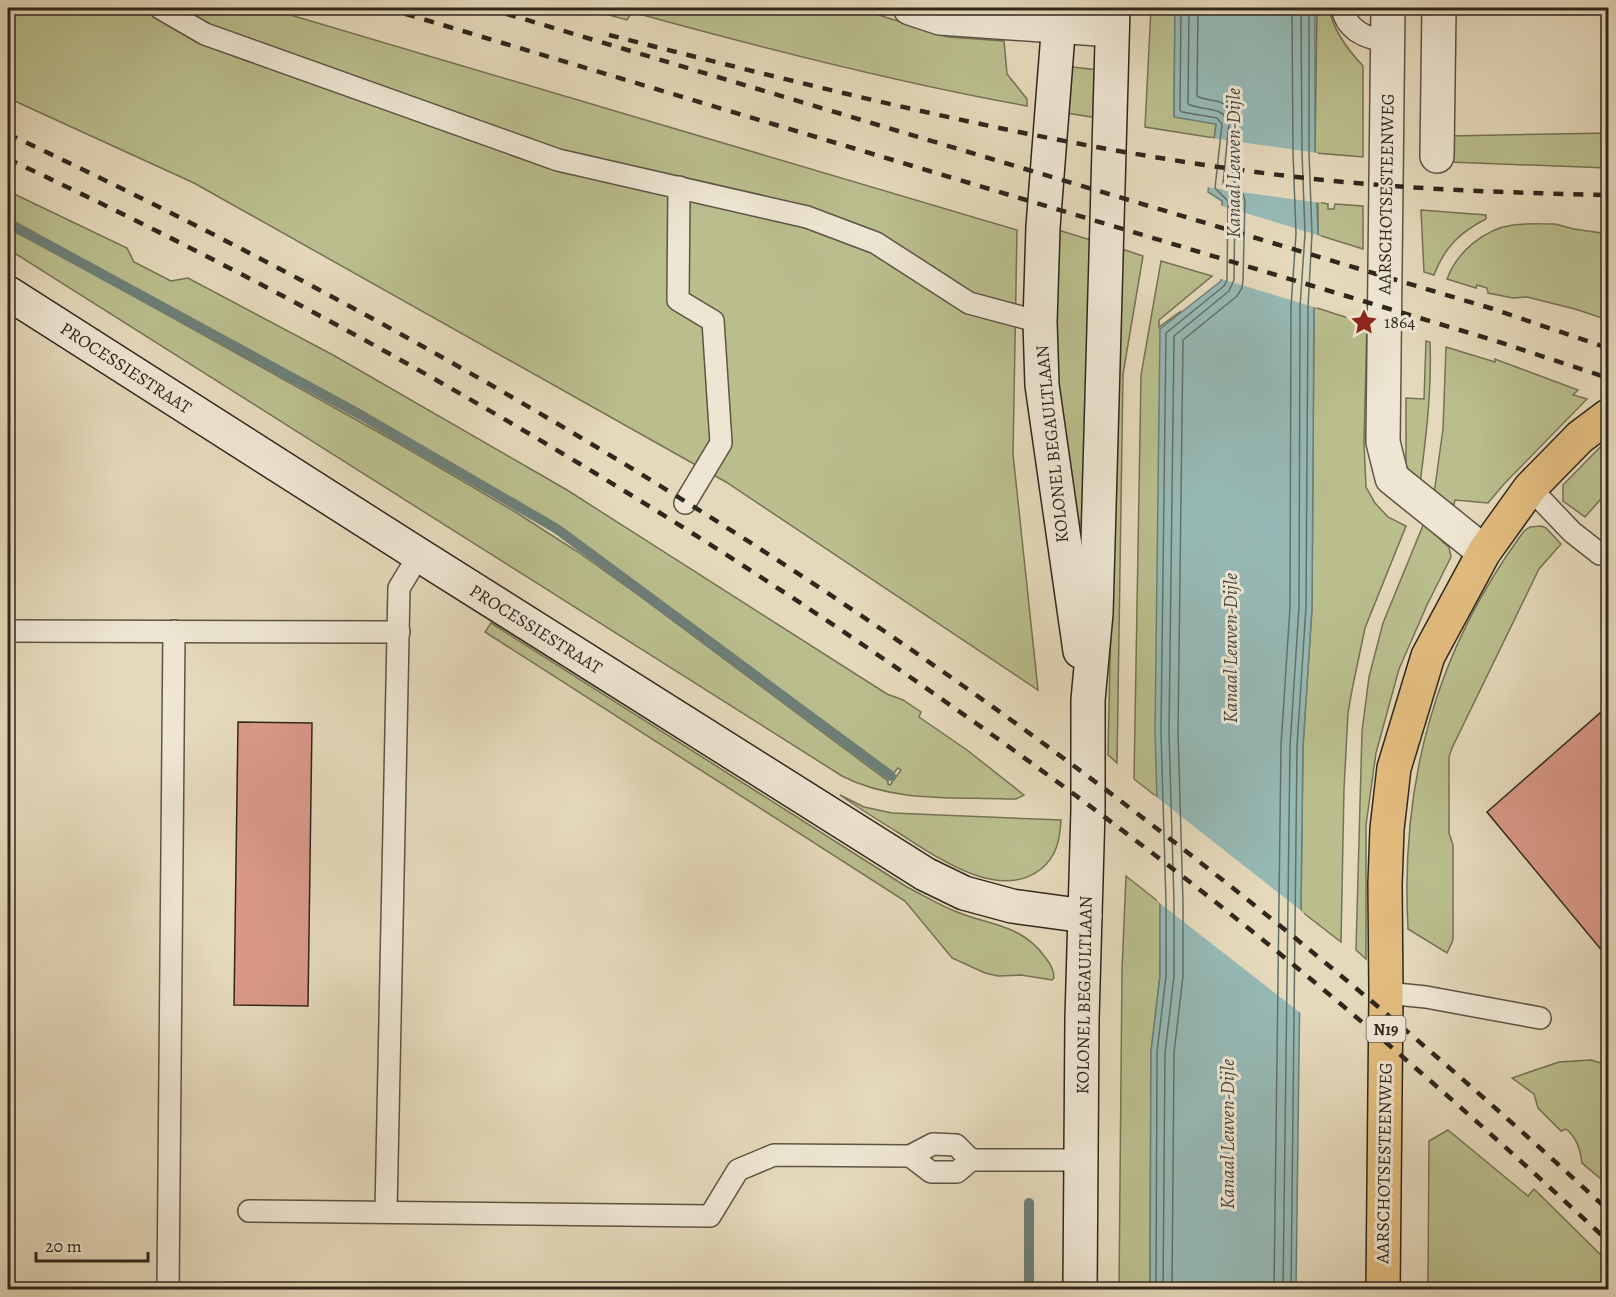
<svg xmlns="http://www.w3.org/2000/svg" width="1616" height="1297" viewBox="0 0 1616 1297" font-family="Alegreya,serif">
  <style>
    .green { fill: #babe8d; stroke: #757254; stroke-width: 1.5 }
    .water { fill: #96b9b5; stroke: #6d7f78; stroke-width: 1.5 }
    .pier { fill: #e5d9bb }
    .lines { fill: none; stroke-linecap: round; stroke-linejoin: round }
    .shore { stroke: #637068; stroke-width: 1.5 }
    .stream { stroke: #6d7f78; stroke-width: 10 }
    .building { fill: #d99887; stroke: #30271c; stroke-width: 1.5 }
    .lane-casing { stroke: #5d5444; stroke-width: 24 }
    .street-casing { stroke: #5d5444; stroke-width: 36 }
    .secondary-casing { stroke: #30271c; stroke-width: 36 }
    .primary-casing { stroke: #30271c; stroke-width: 36 }
    .lane { stroke: #eee6d3; stroke-width: 21 }
    .street { stroke: #eee6d3; stroke-width: 33 }
    .secondary { stroke: #eee6d3; stroke-width: 33 }
    .primary { stroke: #e2bc7e; stroke-width: 33 }
    .rail { stroke: #30271c; stroke-width: 4.5; stroke-dasharray: 10 10; stroke-linecap: butt }
    .labels { text-anchor: middle; stroke-width: 6; stroke-linejoin: round; paint-order: stroke }
    .shield { fill: #eee6d3; stroke: #696053; stroke-width: 1.5 }
    .shield-label { font-size: 16px; font-weight: bold; fill: #30271c }
    .street-label { font-size: 18px; fill: #30271c; stroke: #eee6d3 }
    .poi-label { font-size: 18px; fill: #30271c; stroke: #eee6d3; text-anchor: start }
    .water-label { font-size: 20px; font-style: italic; fill: #4a4c42; stroke: #eee6d3 }
  </style>
  <rect width="100%" height="100%" fill="#e5d9bb"/>
  <filter id="stains"><feTurbulence type="fractalNoise" baseFrequency=".00333" numOctaves="4"/><feColorMatrix values="0 0 0 0 .2 0 0 0 0 .09 0 0 0 0 .02 0 0 0 .5 -.17"/></filter>
  <radialGradient id="worn" r=".72"><stop offset=".6" stop-color="#630" stop-opacity="0"/><stop offset="1" stop-color="#630" stop-opacity=".3"/></radialGradient>
  <g class="green">
    <polygon points="8,8 267,8 1017,230 1013,454 1038,690 726,482 194,183 8,98"/>
    <path d="M583 8H857L948 37 1004 41 1007 74 1027 99V106C894 82 762 48 632 12L627 20Z"/>
    <polygon points="1151,8 1175,8 1174,116 1216,124 1214,138 1145,127"/>
    <path d="M1317 8H1329C1333 30 1347 49 1363 66V157L1315 153Z"/>
    <polygon points="1072,67 1099,70 1098,118 1067,113"/>
    <polygon points="1608,133 1608,168 1449,162 1449,136"/>
    <path d="M8 191 127 248 134 262 171 281 188 278 333 355 567 490 887 694 903 700 921 712 919 717 967 750 1024 795 1016 799H1006C951 797 892 802 842 776L8 249V228L69 260 396 442 517 513 578 552 637 594 888 781V784L890 785 901 770 898 768 893 774 595 554 530 511 313 386 8 221Z"/>
    <polygon points="1318,202 1328,204 1328,209 1334,209 1335,204 1363,206 1363,249 1318,235"/>
    <path d="M1421 210 1486 215V219C1460 232 1444 248 1434 275L1424 272Z"/>
    <path d="M1555 224 1574 229 1608 234V320L1575 309 1527 297 1513 298 1488 293 1487 288 1477 285 1476 288 1447 279C1457 252 1484 229 1513 225 1527 223 1541 224 1555 224Z"/>
    <polygon points="1055,229 1094,241 1087,616 1054,352"/>
    <polygon points="1119,248 1143,256 1123,374 1117,763 1108,755"/>
    <polygon points="1161,261 1212,276 1159,320 1159,327 1180,312 1160,453 1157,797 1134,779 1141,375"/>
    <polygon points="1314,307 1367,324 1364,442 1366,487 1375,503 1388,517 1406,526 1365,628 1352,690 1348,713 1344,789 1341,942 1301,911 1303,746 1312,608"/>
    <path d="M1426 341 1430 342C1432 390 1426 437 1420 484L1412 477 1406 465V398L1424 399Z"/>
    <polygon points="1446,347 1495,362 1495,359 1578,390 1573,395 1587,399 1504,484 1488,503 1455,500 1454,505 1434,494 1443,429"/>
    <polygon points="1608,439 1608,491 1585,517 1563,501 1563,485"/>
    <path d="M1424 523C1432 529 1441 542 1449 547L1451 557 1427 605 1399 669 1376 753 1366 825V959L1356 950 1362 731 1369 677 1383 623Z"/>
    <path d="M1541 526 1546 528 1561 544 1539 569 1452 748 1449 757V833L1453 845V940L1447 953 1408 929C1400 781 1436 650 1524 531L1530 527Z"/>
    <path d="M491 623 907 887C923 895 939 905 957 912 991 926 1021 924 1045 957 1050 963 1054 971 1054 978L1052 980 1021 975 998 976 985 973 952 958 905 901 485 632Z"/>
    <path d="M840 795 864 807 892 813 1061 820C1060 839 1057 856 1041 869 1000 902 938 858 902 835 881 822 860 809 840 795Z"/>
    <polygon points="1126,876 1160,903 1160,976 1151,1052 1150,1289 1119,1290 1122,970"/>
    <path d="M1591 1060 1608 1065V1185L1582 1163C1580 1149 1577 1138 1566 1129L1561 1131 1538 1108 1534 1094 1512 1078 1559 1062Z"/>
    <polygon points="1448,1130 1528,1196 1534,1189 1608,1262 1608,1289 1428,1289 1429,1141"/>
  </g>
  <polygon class="water" points="1175,8 1315,8 1315,153 1318,235 1314,307 1312,608 1303,746 1296,1289 1150,1290 1151,1052 1160,976 1160,903 1155,732 1160,329 1221,281 1222,201 1208,192 1216,124 1174,117"/>
  <g class="pier">
    <polygon points="1211,138 1318,153 1321,203 1205,187"/>
    <polygon points="1219,205 1321,236 1317,308 1218,278"/>
    <polygon points="1154,795 1304,913 1303,1015 1157,901"/>
  </g>
  <g class="lines">
    <g class="shore">
      <polyline points="1156,1290 1157,1052 1166,976 1166,903 1161,732 1166,333 1224,286 1227,280 1228,201 1215,188 1222,124 1217,118 1182,112 1180,110 1181,8"/>
      <path d="M1163 1290 1165 1053 1174 976V903L1169 732 1174 336 1229 291 1234 280 1235 199 1233 193 1223 184 1229 123C1223 105 1201 111 1188 104L1189 8"/>
      <path d="M1172 1290 1174 1053 1183 976V903L1178 732 1183 340 1237 296 1242 288 1243 280 1245 200 1241 189 1232 179C1234 159 1248 114 1224 104 1216 99 1205 101 1197 96L1198 8"/>
      <polyline points="1274,1290 1281,745 1290,607 1291,307 1296,234 1293,153 1292,8"/>
      <polyline points="1283,1290 1290,746 1299,607 1300,307 1305,234 1302,153 1301,8"/>
      <polyline points="1291,1290 1297,746 1306,607 1308,307 1312,234 1309,153 1309,8"/>
    </g>
    <g class="stream">
      <polyline points="8,223 359,414 557,529 891,776"/>
      <polyline points="1029,1290 1029,1203"/>
    </g>
  </g>
  <g class="building">
    <polygon points="1608,706 1608,958 1487,812"/>
    <polygon points="238,722 312,723 308,1006 234,1005"/>
  </g>
  <g class="lines">
    <defs>
      <g id="lane">
        <polyline points="160,8 205,34 558,160 807,217 876,243 969,303 1040,322"/>
        <path d="M1342 8C1347 31 1367 39 1388 41"/>
        <polyline points="679,187 678,300 713,321 721,443 685,503"/>
        <polyline points="1530,488 1572,532 1600,554"/>
        <polyline points="8,631 399,632"/>
        <polyline points="1386,993 1426,997 1540,1018"/>
        <polyline points="910,1156 931,1172 957,1172 971,1160 1081,1160"/>
        <polyline points="249,1211 710,1216 738,1170 774,1155 910,1156 933,1144 956,1145 971,1160"/>
        <polyline points="386,1211 399,588 419,555"/>
        <polyline points="168,1290 174,631"/>
      </g>
      <g id="street">
        <polyline points="910,8 940,18 1112,30"/>
        <polyline points="1388,8 1383,442 1392,478 1484,552"/>
        <polyline points="1437,156 1439,8"/>
      </g>
      <g id="secondary">
        <polyline points="1060,8 1043,227 1040,322 1042,385 1080,651"/>
        <polyline points="8,293 419,555 925,874 964,893 1012,906 1085,916"/>
        <polyline points="1080,1290 1082,1019 1088,810 1088,700 1096,613 1113,8"/>
      </g>
      <polyline id="primary" points="1383,1290 1386,993 1385,884 1387,829 1394,768 1428,656 1484,552 1530,488 1580,437 1608,416"/>
    </defs>
    <use href="#lane" class="lane-casing"/>
    <use href="#street" class="street-casing"/>
    <use href="#secondary" class="secondary-casing"/>
    <use href="#primary" class="primary-casing"/>
    <use href="#lane" class="lane"/>
    <use href="#street" class="street"/>
    <use href="#secondary" class="secondary"/>
    <use href="#primary" class="primary"/>
    <g class="rail">
      <polyline points="386,8 1493,340 1608,378"/>
      <polyline points="487,8 1490,308 1608,348"/>
      <path d="M609 35C846 95 1090 157 1334 181 1425 190 1517 193 1608 195"/>
      <path d="M8 134C429 331 835 575 1201 863 1342 973 1477 1089 1608 1210"/>
      <path d="M8 159C425 354 822 597 1186 879 1333 993 1472 1115 1608 1241"/>
    </g>
  </g>
  <defs>
    <symbol id="sight-bare" viewBox="-9 -9 18 18"><path d="M0-6L1.8-2.2L6-1.7L2.9 1.2L3.7 5.4L0 3.3L-3.7 5.4L-2.9 1.2L-6-1.7L-1.8-2.2Z" fill="#8f2418" stroke="#eee6d3" stroke-width="2.5" paint-order="stroke"/></symbol>
  </defs>
  <g fill-rule="evenodd">
    <use href="#sight-bare" x="1345" y="303" width="38" height="38"/>
  </g>
  <g class="labels">
    <rect class="shield" x="1366.5" y="1016" width="39" height="26" rx="4.5"/>
    <g class="shield-label">
      <text x="1386" y="1035">N19</text>
    </g>
    <g class="street-label">
      <text transform="translate(1386 194) rotate(-89)" y="6">AARSCHOTSESTEENWEG</text>
      <text transform="translate(126 368) rotate(33)" y="6">PROCESSIESTRAAT</text>
      <text transform="translate(1052 444) rotate(-96)" y="6">KOLONEL BEGAULTLAAN</text>
      <text transform="translate(536 629) rotate(32)" y="6">PROCESSIESTRAAT</text>
      <text transform="translate(1084 995) rotate(-89)" y="6">KOLONEL BEGAULTLAAN</text>
      <text transform="translate(1384 1163) rotate(-89)" y="6">AARSCHOTSESTEENWEG</text>
    </g>
    <g class="poi-label">
      <text x="1384" y="328">1864</text>
    </g>
    <g class="water-label">
      <text transform="translate(1233 163) rotate(-90)" y="7">Kanaal Leuven-Dijle</text>
      <text transform="translate(1230 648) rotate(-90)" y="7">Kanaal Leuven-Dijle</text>
      <text transform="translate(1227 1134) rotate(-90)" y="7">Kanaal Leuven-Dijle</text>
    </g>
  </g>
  <rect width="1616" height="1297" fill="none" stroke="#e5d9bb" stroke-width="30"/>
  <rect x="9" y="9" width="1598" height="1279" fill="none" stroke="#30271c" stroke-width="3"/>
  <rect x="15" y="15" width="1586" height="1267" fill="none" stroke="#30271c" stroke-width="1.5"/>
  <path d="M36 1252v9h112v-9" fill="none" stroke="#30271c" stroke-width="3"/>
  <text x="45" y="1252" font-size="18" fill="#30271c" stroke="#eee6d3" stroke-width="4.5" paint-order="stroke">20 m</text>
  <rect width="100%" height="100%" filter="url(#stains)"/>
  <rect width="100%" height="100%" fill="url(#worn)"/>
</svg>
